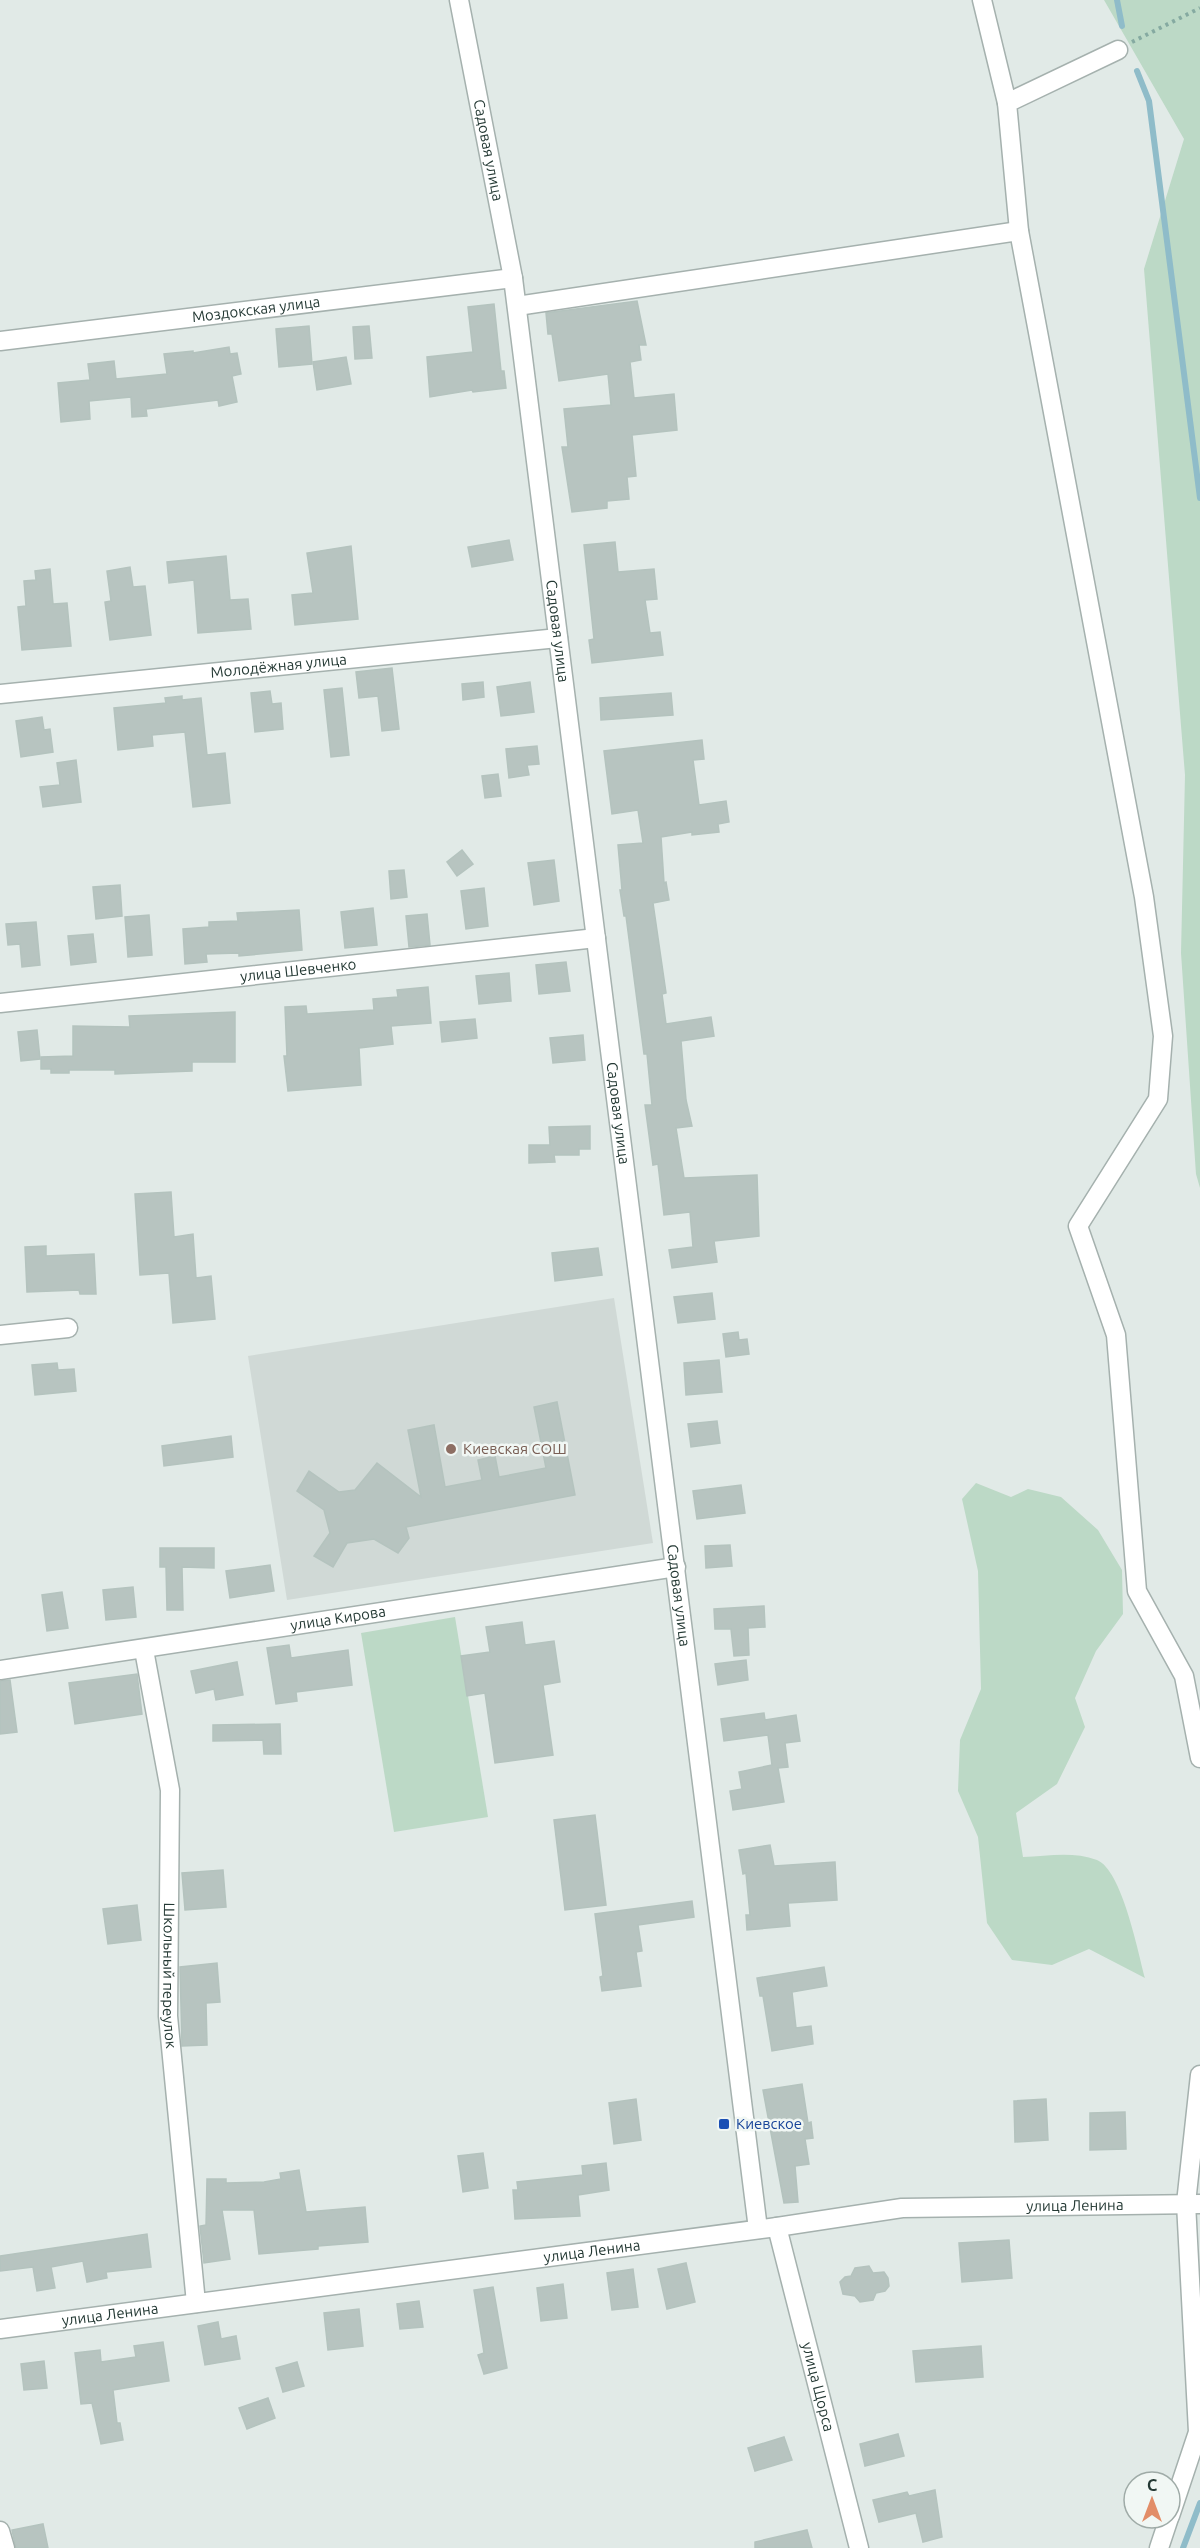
<svg xmlns="http://www.w3.org/2000/svg" width="1200" height="2548" viewBox="0 0 1200 2548" font-family="Ubuntu,sans-serif">
  <style>
    .built { fill: #d0d9d6 }
    .green { fill: #bcd9c6 }
    .lines { fill: none; stroke-linecap: round; stroke-linejoin: round }
    .stream { stroke: #8fbcc9; stroke-width: 6 }
    .building { fill: #b7c4c0; stroke: #b4c3be; stroke-width: 1.5 }
    .minor-casing { stroke: #a5b1ae; stroke-width: 21 }
    .path { stroke: #85aaa1; stroke-width: 4; stroke-dasharray: 3 4.5; stroke-linecap: butt }
    .minor { stroke: #fff; stroke-width: 18 }
    .education-dot { fill: #8d6e63; stroke: #f1f7f4; stroke-width: 2 }
    .transit-dot { fill: #1a4fb4; stroke: #f1f7f4; stroke-width: 2 }
    .labels { text-anchor: middle; stroke-width: 5; stroke-linejoin: round; paint-order: stroke }
    .street-label { font-size: 15px; fill: #243934; stroke: #f1f7f4 }
    .education-label { font-size: 15px; fill: #785e54; stroke: #f1f7f4; text-anchor: start }
    .transit-label { font-size: 15px; fill: #164399; stroke: #f1f7f4; text-anchor: start }
  </style>
  <rect width="100%" height="100%" fill="#e1eae7"/>
  <polygon class="built" points="614,1298 653,1543 287,1600 248,1356"/>
  <g class="green">
    <polygon points="1104,0 1200,0 1200,1188 1196,1174 1181,953 1185,775 1144,269 1184,139"/>
    <path d="M976 1483 1011 1497 1028 1489 1061 1497 1098 1530 1122 1570 1123 1614 1096 1651 1075 1698 1085 1727 1057 1784 1016 1813 1023 1857C1048 1856 1073 1851 1097 1860 1122 1870 1138 1952 1145 1978L1089 1949 1052 1965 1012 1960 987 1923 978 1837 958 1791 960 1740 981 1689 978 1571 962 1499Z"/>
    <polygon points="455,1617 488,1817 394,1832 361,1633"/>
  </g>
  <g class="lines">
    <g class="stream">
      <polyline points="1117,0 1122,26"/>
      <polyline points="1137,71 1149,101 1200,498"/>
      <polyline points="1183,2548 1200,2503"/>
    </g>
  </g>
  <g class="building">
    <polygon points="637,301 646,345 639,345 641,360 630,362 634,398 674,394 677,430 632,435 636,476 627,477 629,499 607,501 607,508 572,512 562,447 568,447 564,409 611,405 608,374 559,381 552,334 548,334 546,313"/>
    <polygon points="494,304 501,371 504,371 506,388 473,392 472,390 430,397 427,357 473,352 468,307"/>
    <polygon points="309,326 312,364 279,367 276,329"/>
    <polygon points="369,326 372,358 355,359 353,327"/>
    <polygon points="229,347 230,354 237,353 241,374 232,376 237,402 219,406 218,400 146,409 147,416 132,417 131,397 89,401 90,419 61,422 58,383 90,380 88,364 114,361 116,379 167,374 164,354 193,351 193,353"/>
    <polygon points="346,357 351,384 317,390 313,362"/>
    <polygon points="509,540 513,560 472,567 468,547"/>
    <polygon points="615,542 618,572 654,569 657,599 645,600 650,633 660,632 663,655 592,663 589,640 594,639 584,545"/>
    <polygon points="351,546 358,619 295,625 292,595 313,593 307,553"/>
    <polygon points="226,556 230,600 248,599 251,629 198,633 194,580 169,583 167,562"/>
    <polygon points="130,567 133,587 145,586 151,635 110,640 105,602 111,601 107,571"/>
    <polygon points="50,569 53,604 67,603 71,646 22,650 18,607 26,606 24,581 36,580 35,571"/>
    <polygon points="392,668 399,729 382,731 378,696 359,698 356,672"/>
    <polygon points="483,682 484,697 463,700 462,684"/>
    <polygon points="530,682 534,712 501,716 497,687"/>
    <polygon points="342,688 349,755 331,757 324,690"/>
    <polygon points="270,691 272,704 281,703 283,729 255,732 251,693"/>
    <polygon points="671,693 673,715 601,720 600,698"/>
    <polygon points="182,696 182,700 201,698 207,755 225,753 230,803 193,807 185,732 152,735 153,746 118,750 114,708 166,703 165,698"/>
    <polygon points="42,717 44,730 50,729 53,752 21,757 16,721"/>
    <polygon points="702,740 704,759 693,760 699,805 726,801 729,822 718,824 719,832 692,835 692,832 661,837 664,883 666,882 669,900 653,903 666,993 662,994 666,1024 711,1017 714,1036 681,1041 686,1100 692,1126 676,1128 684,1178 757,1175 759,1236 714,1241 717,1262 672,1268 669,1250 693,1247 690,1212 664,1215 658,1164 653,1165 645,1105 652,1105 647,1054 644,1054 626,916 624,916 620,890 622,890 618,845 643,843 638,810 612,814 604,751"/>
    <polygon points="537,746 539,764 527,765 529,775 509,778 506,749"/>
    <polygon points="76,760 81,802 43,807 40,787 60,785 57,763"/>
    <polygon points="498,774 501,796 485,798 482,776"/>
    <polygon points="462,850 473,864 457,876 447,862"/>
    <polygon points="554,860 559,901 534,905 528,863"/>
    <polygon points="404,870 407,897 391,899 389,871"/>
    <polygon points="120,885 122,916 96,919 93,887"/>
    <polygon points="484,888 488,926 466,929 461,891"/>
    <polygon points="373,908 377,945 345,948 341,912"/>
    <polygon points="299,910 302,950 239,956 239,953 206,954 207,962 185,964 183,929 209,927 209,922 238,921 237,913"/>
    <polygon points="427,914 430,945 409,947 406,916"/>
    <polygon points="149,915 152,955 128,957 125,917"/>
    <polygon points="36,922 40,965 22,967 20,944 8,945 6,924"/>
    <polygon points="93,934 96,962 71,965 68,936"/>
    <polygon points="566,962 570,991 539,994 536,965"/>
    <polygon points="509,973 511,1001 479,1004 476,976"/>
    <polygon points="428,987 431,1023 391,1026 393,1044 359,1048 361,1085 288,1091 284,1056 287,1056 285,1007 306,1006 307,1014 374,1010 373,999 398,997 397,990"/>
    <polygon points="235,1012 235,1062 192,1062 192,1071 115,1074 115,1070 69,1070 69,1073 51,1073 51,1069 41,1069 41,1057 73,1056 73,1026 130,1027 129,1016"/>
    <polygon points="475,1019 477,1038 442,1042 440,1022"/>
    <polygon points="37,1030 40,1059 21,1061 18,1032"/>
    <polygon points="583,1035 585,1060 553,1063 550,1038"/>
    <polygon points="590,1126 590,1149 579,1149 579,1155 554,1155 555,1162 529,1163 529,1145 550,1145 549,1127"/>
    <polygon points="171,1192 174,1237 193,1234 196,1278 211,1276 215,1319 173,1323 169,1273 140,1275 135,1194"/>
    <polygon points="46,1246 46,1256 94,1254 96,1294 80,1294 79,1290 27,1292 25,1247"/>
    <polygon points="598,1248 602,1275 555,1281 552,1253"/>
    <polygon points="712,1293 715,1319 678,1323 674,1297"/>
    <polygon points="738,1332 739,1340 747,1339 749,1354 726,1357 723,1334"/>
    <polygon points="719,1360 722,1392 686,1395 684,1363"/>
    <polygon points="57,1363 58,1370 74,1369 76,1391 35,1395 32,1365"/>
    <polygon points="557,1402 575,1495 406,1527 409,1538 398,1553 374,1539 347,1543 333,1567 314,1556 330,1533 324,1510 297,1491 309,1471 339,1492 355,1490 377,1463 421,1497 408,1430 434,1425 445,1487 482,1480 478,1460 495,1456 499,1477 546,1468 534,1407"/>
    <polygon points="717,1421 720,1443 691,1447 688,1424"/>
    <polygon points="231,1436 233,1457 164,1466 162,1446"/>
    <polygon points="741,1485 745,1513 697,1519 693,1491"/>
    <polygon points="730,1545 732,1566 706,1568 705,1546"/>
    <polygon points="160,1548 214,1548 214,1568 182,1567 183,1610 167,1610 166,1567 160,1567"/>
    <polygon points="270,1565 274,1591 230,1598 226,1571"/>
    <polygon points="133,1587 136,1617 106,1620 103,1590"/>
    <polygon points="62,1592 68,1628 47,1631 42,1595"/>
    <polygon points="764,1606 765,1627 748,1628 749,1655 734,1656 731,1629 715,1629 714,1609"/>
    <polygon points="522,1622 525,1645 554,1641 560,1682 543,1685 553,1755 495,1763 485,1693 467,1696 461,1656 490,1652 486,1627"/>
    <polygon points="289,1645 291,1658 348,1650 352,1685 296,1692 297,1701 276,1704 267,1648"/>
    <polygon points="746,1660 748,1680 718,1685 715,1664"/>
    <polygon points="237,1662 243,1695 216,1700 214,1689 196,1693 191,1671"/>
    <polygon points="137,1674 142,1714 75,1724 69,1683"/>
    <polygon points="10,1680 17,1732 0,1734 0,1681"/>
    <polygon points="764,1713 765,1720 796,1715 800,1741 785,1743 788,1767 778,1768 784,1802 733,1810 730,1791 742,1789 739,1772 772,1765 768,1735 724,1741 721,1719"/>
    <polygon points="280,1724 281,1754 264,1754 263,1740 213,1741 213,1725"/>
    <polygon points="595,1815 606,1905 565,1910 554,1820"/>
    <polygon points="770,1845 774,1866 835,1862 837,1900 788,1903 790,1926 747,1930 746,1915 750,1915 746,1873 743,1874 739,1850"/>
    <polygon points="223,1870 226,1907 185,1910 182,1873"/>
    <polygon points="692,1901 694,1917 638,1925 642,1951 636,1952 641,1986 602,1991 600,1977 603,1976 595,1914"/>
    <polygon points="137,1905 141,1940 108,1944 103,1909"/>
    <polygon points="217,1963 220,2002 206,2003 207,2045 182,2046 180,1967"/>
    <polygon points="824,1967 827,1986 792,1992 796,2028 811,2026 813,2044 772,2051 763,1996 760,1996 757,1978"/>
    <polygon points="802,2084 808,2123 811,2122 813,2138 805,2139 809,2164 795,2166 798,2202 784,2203 763,2090"/>
    <polygon points="636,2099 641,2140 614,2144 609,2103"/>
    <polygon points="1046,2099 1048,2140 1015,2142 1014,2101"/>
    <polygon points="1125,2112 1126,2149 1090,2150 1090,2113"/>
    <polygon points="483,2153 488,2188 463,2192 458,2156"/>
    <polygon points="606,2163 609,2190 578,2195 580,2216 515,2219 513,2190 518,2190 517,2182 583,2175 582,2166"/>
    <polygon points="299,2170 306,2212 365,2207 368,2242 318,2246 318,2249 259,2254 254,2210 222,2210 230,2259 204,2263 200,2226 206,2225 207,2179 226,2179 226,2183 264,2182 281,2179 280,2173"/>
    <polygon points="147,2234 151,2267 106,2272 107,2278 87,2282 83,2261 51,2267 55,2288 37,2291 33,2267 0,2271 0,2256"/>
    <polygon points="1009,2240 1012,2278 962,2282 959,2243"/>
    <polygon points="686,2263 695,2302 667,2309 658,2269"/>
    <polygon points="869,2266 873,2273 884,2272 888,2278 889,2286 885,2291 876,2293 873,2300 860,2302 855,2296 843,2294 840,2282 845,2277 851,2276 855,2268"/>
    <polygon points="633,2269 638,2307 612,2310 607,2273"/>
    <polygon points="563,2284 567,2318 541,2321 537,2288"/>
    <polygon points="493,2287 507,2368 484,2374 478,2355 484,2353 474,2290"/>
    <polygon points="419,2301 423,2327 400,2329 397,2304"/>
    <polygon points="359,2309 363,2346 328,2350 324,2313"/>
    <polygon points="218,2322 221,2339 236,2336 240,2359 205,2365 198,2326"/>
    <polygon points="163,2342 169,2381 113,2390 117,2423 120,2423 123,2440 101,2444 92,2403 81,2404 75,2353 100,2350 101,2362 136,2357 134,2346"/>
    <polygon points="981,2346 983,2377 916,2382 913,2351"/>
    <polygon points="44,2361 47,2388 24,2390 21,2364"/>
    <polygon points="297,2362 304,2386 283,2392 276,2368"/>
    <polygon points="268,2398 275,2418 247,2429 239,2408"/>
    <polygon points="898,2434 904,2456 865,2466 860,2444"/>
    <polygon points="784,2437 792,2460 755,2471 748,2448"/>
    <polygon points="935,2490 942,2537 923,2542 916,2513 879,2522 873,2500 907,2492 909,2496"/>
    <polygon points="43,2524 48,2548 16,2548 12,2530"/>
    <polygon points="807,2530 812,2548 755,2548 755,2542"/>
  </g>
  <g class="lines">
    <defs>
      <g id="minor">
        <path id="s1" d="M459 0 513 278 758 2229"/>
        <polyline points="982,0 1007,103"/>
        <polyline points="1118,50 1007,103 1019,231 1144,897 1163,1036 1158,1099 1078,1226 1116,1335 1137,1591 1184,1676 1200,1758"/>
        <polyline points="517,306 1019,231"/>
        <path id="s2" d="M0 341 513 278"/>
        <path id="s3" d="M0 694 558 638"/>
        <path id="s4" d="M0 1003 596 938"/>
        <polyline points="0,1335 68,1328"/>
        <path id="s5" d="M144 1650 170 1790 168 2016 196 2303"/>
        <path id="s6" d="M0 1670 676 1567"/>
        <path id="s7" d="M777 2227 859 2548"/>
        <path id="s8" d="M0 2329 777 2227 902 2208 1200 2204"/>
        <polyline points="1170,2516 1198,2432 1186,2203 1200,2075"/>
        <polyline points="0,2531 5,2548"/>
        <polyline points="1159,2548 1169,2518"/>
      </g>
    </defs>
    <use href="#minor" class="minor-casing"/>
    <polyline class="path" points="1132,42 1200,8"/>
    <use href="#minor" class="minor"/>
  </g>
  <circle class="education-dot" cx="451" cy="1449" r="6"/>
  <rect class="transit-dot" x="718" y="2118" width="12" height="12" rx="3"/>
  <g class="labels">
    <g class="street-label">
      <text dy="5" stroke="none"><textPath href="#s1" startOffset="153">Садовая улица</textPath></text>
      <text dy="5" stroke="none"><textPath href="#s2" startOffset="258">Моздокская улица</textPath></text>
      <text dy="5" stroke="none"><textPath href="#s1" startOffset="639">Садовая улица</textPath></text>
      <text dy="5" stroke="none"><textPath href="#s3" startOffset="280">Молодёжная улица</textPath></text>
      <text dy="5" stroke="none"><textPath href="#s4" startOffset="300">улица Шевченко</textPath></text>
      <text dy="5" stroke="none"><textPath href="#s1" startOffset="1125">Садовая улица</textPath></text>
      <text dy="5" stroke="none"><textPath href="#s1" startOffset="1611">Садовая улица</textPath></text>
      <text dy="5" stroke="none"><textPath href="#s6" startOffset="342">улица Кирова</textPath></text>
      <text dy="5" stroke="none"><textPath href="#s5" startOffset="328">Школьный переулок</textPath></text>
      <text dy="5" stroke="none"><textPath href="#s8" startOffset="1083">улица Ленина</textPath></text>
      <text dy="5" stroke="none"><textPath href="#s8" startOffset="597">улица Ленина</textPath></text>
      <text dy="5" stroke="none"><textPath href="#s8" startOffset="111">улица Ленина</textPath></text>
      <text dy="5" stroke="none"><textPath href="#s7" startOffset="165">улица Щорса</textPath></text>
    </g>
    <g class="education-label">
      <text x="463" y="1454">Киевская СОШ</text>
    </g>
    <g class="transit-label">
      <text x="736" y="2129">Киевское</text>
    </g>
  </g>
  <g transform="translate(1152 2500)"><circle r="28" fill="#f1f7f4" stroke="#9faba7" stroke-width="1.5"/>
  <path d="M0-4.5L10 22L0 15L-10 22Z" fill="#e28d68"/>
  <text y="-9" font-size="16" font-weight="bold" text-anchor="middle" fill="#243934">С</text>
  </g>
</svg>
